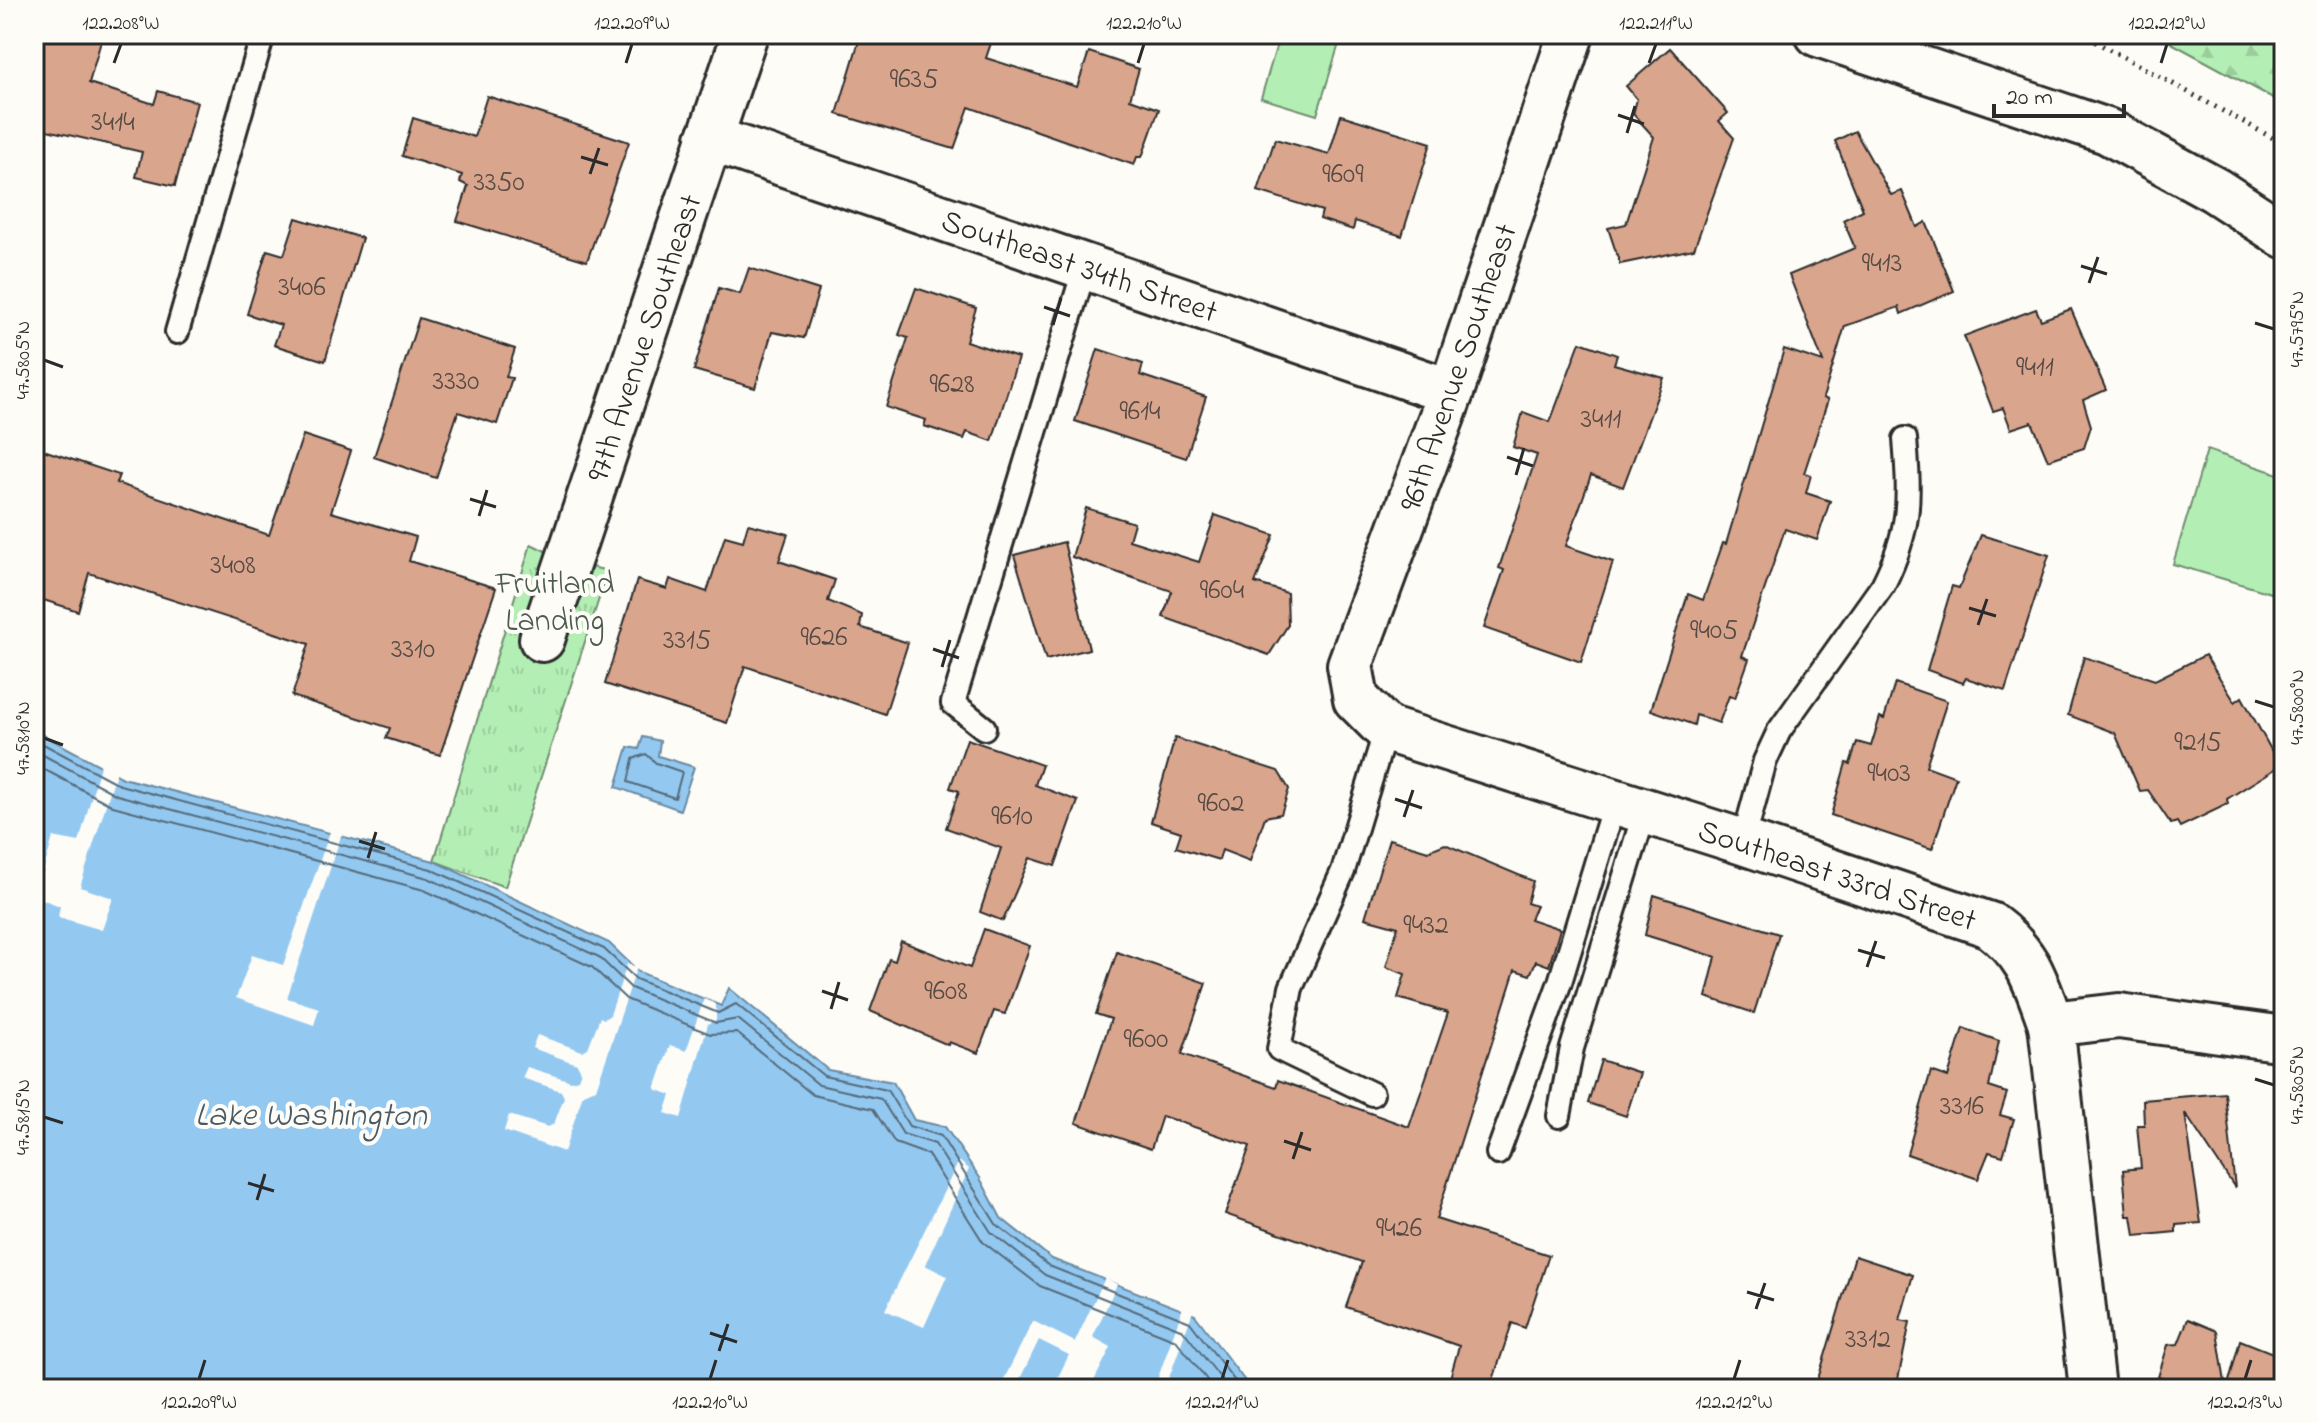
<svg xmlns="http://www.w3.org/2000/svg" width="2318" height="1423" viewBox="0 0 2318 1423" font-family="'Indie Flower',sans-serif">
  <style>
    .forest { fill: url(#forest-firs); stroke: #6f8d70; stroke-width: 2 }
    .park { fill: url(#park-tufts); stroke: #6f8d70; stroke-width: 2 }
    .pitch { fill: #b3efb4; stroke: #6f8d70; stroke-width: 2 }
    .water { fill: #93c9f1; stroke: #698aa2; stroke-width: 2 }
    .pier { fill: #fdfcf7 }
    .lines { fill: none; stroke-linecap: round; stroke-linejoin: round }
    .shore { stroke: #556a7a; stroke-width: 2 }
    .building { fill: #d9a58d; stroke: #2b2b2b; stroke-width: 2 }
    .service-casing { stroke: #2b2b2b; stroke-width: 28 }
    .minor-casing { stroke: #2b2b2b; stroke-width: 50 }
    .path { stroke: #2b2b2b; stroke-width: 5; stroke-dasharray: 2 6; stroke-linecap: butt }
    .service { stroke: #fdfcf7; stroke-width: 22 }
    .minor { stroke: #fdfcf7; stroke-width: 44 }
    .ticks { fill: none; stroke: #2b2b2b; stroke-width: 3 }
    .labels { text-anchor: middle; stroke-width: 8; stroke-linejoin: round; paint-order: stroke }
    .number-label { font-size: 28px; fill: #564a44 }
    .street-label { font-size: 32px; fill: #2b2b2b; stroke: #fdfcf7 }
    .park-label { font-size: 32px; fill: #4d5c4d; stroke: #fdfcf7 }
    .water-label { font-size: 34px; font-style: italic; fill: #4a5a66; stroke: #fdfcf7 }
    .neatline { fill: none; stroke: #2b2b2b; stroke-width: 3 }
    .ticks-label { font-size: 20px; text-anchor: middle; fill: #2b2b2b }
  </style>
  <defs>
    <pattern id="forest-firs" width="22" height="20" patternUnits="userSpaceOnUse" patternTransform="scale(2)"><rect width="22" height="20" fill="#b3efb4"/><path d="M5 1l3.5 6h-7zM16 11l3.5 6h-7z" fill="#9acd9b"/></pattern>
    <pattern id="park-tufts" width="24" height="20" patternUnits="userSpaceOnUse" patternTransform="scale(2)"><rect width="24" height="20" fill="#b3efb4"/><path d="M3 7l-1-3M5 7V3M7 7l1-3M15 17l-1-3M17 17v-4M19 17l1-3" fill="none" stroke="#9acd9b"/></pattern>
  </defs>
  <rect width="100%" height="100%" fill="#fdfcf7"/>
  <filter id="ink" filterUnits="userSpaceOnUse"><feTurbulence type="fractalNoise" baseFrequency=".0125" numOctaves="2"/><feDisplacementMap in="SourceGraphic" scale="16" xChannelSelector="R" yChannelSelector="G"/><feConvolveMatrix kernelMatrix="1 2 1 2 8 2 1 2 1" color-interpolation-filters="sRGB"/></filter>
  <g filter="url(#ink)">
    <polygon class="forest" points="2155,34 2279,34 2284,37 2284,104"/>
    <polygon class="park" points="531,544 566,561 608,571 505,887 434,861"/>
    <g class="pitch">
      <polygon points="1280,34 1342,34 1317,115 1261,98"/>
      <polygon points="2207,450 2284,476 2284,585 2281,596 2173,564"/>
    </g>
    <g class="water">
      <polygon points="34,730 123,778 434,861 609,943 639,972 721,1006 729,988 828,1070 893,1082 914,1120 945,1127 980,1178 1001,1218 1052,1259 1195,1315 1251,1389 34,1389"/>
      <polygon points="643,737 660,741 658,756 694,767 680,810 616,787 628,747 639,749"/>
    </g>
    <g class="pier">
      <polygon points="101,762 117,770 80,887 113,898 102,930 58,917 60,906 36,897 53,837 79,842"/>
      <polygon points="331,829 342,833 287,998 319,1008 314,1025 236,998 252,955 283,965"/>
      <polygon points="627,964 637,967 596,1089 583,1094 564,1152 504,1131 509,1115 548,1127 554,1124 564,1097 561,1091 522,1078 527,1067 571,1081 578,1079 581,1071 577,1064 532,1048 537,1035 582,1051 588,1048 600,1017 604,1019 610,1015"/>
      <polygon points="704,999 716,1004 716,1020 708,1024 681,1118 665,1113 671,1095 655,1089 670,1045 686,1051"/>
      <polygon points="959,1161 969,1169 925,1265 947,1276 924,1327 885,1310"/>
      <polygon points="1105,1278 1117,1284 1093,1337 1111,1347 1091,1387 1073,1378 1067,1389 1052,1389 1069,1355 1039,1340 1015,1389 999,1389 1033,1321 1075,1342"/>
      <polygon points="1183,1307 1193,1311 1165,1389 1154,1389"/>
    </g>
    <g class="lines">
      <g class="shore">
        <polyline points="34,739 120,785 431,869 604,949 636,979 718,1013 736,1004 824,1076 887,1090 909,1126 941,1136 996,1224 1049,1266 1190,1322 1241,1389"/>
        <polyline points="34,750 117,795 428,878 599,957 631,988 716,1023 738,1019 819,1085 881,1099 903,1134 935,1144 991,1232 1045,1275 1183,1330 1229,1389"/>
        <polygon points="646,754 656,763 682,772 675,798 628,782 633,759"/>
        <polyline points="34,764 113,806 424,890 592,967 626,999 710,1034 737,1033 813,1095 873,1109 895,1143 928,1155 983,1242 1040,1286 1176,1340 1214,1389"/>
      </g>
    </g>
    <g class="building">
      <polygon points="34,34 103,34 89,83 154,104 158,91 197,102 175,186 136,177 142,152 34,127"/>
      <polygon points="861,34 994,34 986,58 1077,87 1089,52 1139,69 1130,99 1159,109 1142,157 1137,157 1134,165 969,107 954,149 837,114"/>
      <polygon points="1670,48 1728,113 1719,121 1734,138 1694,249 1620,264 1608,228 1626,224 1654,137 1633,114 1637,99 1626,86"/>
      <polygon points="487,96 629,142 587,261 457,221 468,186 460,182 462,175 402,156 413,118 474,137"/>
      <polygon points="1341,115 1431,143 1402,236 1355,221 1353,230 1320,219 1322,211 1258,191 1275,139 1329,154"/>
      <polygon points="1855,131 1891,195 1902,191 1917,227 1926,222 1954,291 1901,314 1899,307 1845,326 1823,398 1828,400 1804,473 1811,475 1806,493 1830,501 1817,540 1785,529 1742,656 1749,659 1735,698 1729,696 1719,723 1696,715 1694,725 1651,710 1688,594 1703,600 1723,543 1726,544 1784,349 1823,362 1789,275 1855,248 1843,220 1863,210 1835,141"/>
      <polygon points="296,218 362,238 325,361 274,345 281,325 247,314 267,250 284,255"/>
      <polygon points="749,268 819,290 804,338 772,332 755,388 694,370 719,288 740,294"/>
      <polygon points="916,288 976,308 966,341 1018,358 992,441 967,432 964,439 924,426 926,420 886,407 908,338 899,335"/>
      <polygon points="2036,309 2041,320 2071,309 2106,390 2083,400 2091,426 2084,448 2048,460 2032,422 2011,429 2003,408 1993,411 1964,336"/>
      <polygon points="419,318 515,349 506,377 512,378 497,424 458,412 436,478 374,457"/>
      <polygon points="1580,342 1617,355 1614,364 1664,378 1623,487 1591,475 1566,546 1613,562 1581,662 1484,628 1504,570 1499,568 1537,455 1513,447 1523,412 1550,422"/>
      <polygon points="1098,349 1143,364 1140,375 1206,397 1186,458 1075,421"/>
      <polygon points="303,435 351,451 331,512 416,537 409,561 496,588 440,755 386,738 390,728 292,696 309,644 89,573 78,611 34,597 34,447 119,475 116,483 269,535"/>
      <polygon points="1086,508 1134,523 1129,540 1199,562 1215,515 1274,535 1255,583 1287,593 1288,625 1269,655 1163,617 1172,591 1072,557"/>
      <polygon points="748,524 788,534 779,561 835,580 828,601 862,615 860,627 908,643 885,714 745,666 727,723 605,684 637,580 667,589 670,579 707,592 725,536 743,541"/>
      <polygon points="1981,535 2049,555 2005,691 1966,678 1963,683 1927,670 1952,586 1959,588"/>
      <polygon points="1064,542 1089,649 1046,660 1014,555"/>
      <polygon points="2205,655 2235,702 2242,697 2280,766 2227,799 2228,804 2180,827 2177,822 2171,824 2148,790 2140,791 2115,733 2068,715 2084,657 2155,680"/>
      <polygon points="1895,683 1947,701 1926,766 1956,777 1932,849 1831,815 1846,763 1850,764 1857,742 1871,746 1880,717 1884,719"/>
      <polygon points="1175,738 1278,771 1289,789 1281,814 1265,817 1250,861 1222,850 1219,860 1176,847 1181,832 1151,822"/>
      <polygon points="967,739 1042,765 1035,785 1078,801 1055,866 1030,858 1003,921 980,912 1001,848 946,828 959,791 950,788"/>
      <polygon points="1389,839 1428,851 1445,844 1533,881 1527,903 1536,906 1530,919 1560,929 1549,966 1536,961 1530,975 1515,970 1436,1219 1549,1255 1525,1328 1512,1323 1490,1389 1447,1389 1459,1346 1346,1307 1362,1262 1225,1214 1250,1146 1162,1116 1151,1149 1076,1123 1111,1019 1096,1014 1117,952 1206,983 1182,1054 1276,1087 1278,1080 1409,1127 1448,1013 1398,998 1405,974 1386,967 1398,927 1365,918"/>
      <polygon points="1654,895 1779,934 1754,1013 1706,997 1716,957 1645,935"/>
      <polygon points="984,929 1030,946 1005,1014 994,1011 978,1053 949,1042 948,1045 870,1011 889,959 895,961 901,941 970,968"/>
      <polygon points="1963,1028 1999,1041 1989,1087 2007,1093 2000,1115 2014,1119 2003,1156 1989,1152 1978,1179 1907,1154 1931,1071 1948,1077"/>
      <polygon points="1601,1060 1640,1073 1626,1116 1588,1103"/>
      <polygon points="2225,1093 2235,1188 2185,1113 2201,1223 2176,1225 2176,1232 2135,1236 2132,1216 2127,1216 2123,1170 2141,1168 2137,1125 2144,1125 2143,1100"/>
      <polygon points="1855,1256 1913,1275 1900,1320 1910,1322 1896,1389 1815,1389"/>
      <polygon points="2188,1319 2217,1331 2226,1389 2162,1389 2165,1379 2158,1377 2168,1345 2178,1344"/>
      <polygon points="2240,1340 2278,1355 2266,1389 2227,1389"/>
    </g>
    <g class="lines">
      <defs>
        <g id="service">
          <polyline points="177,332 263,34"/>
          <polyline points="984,728 953,703 1085,267"/>
          <path d="M1743 842 1765 761 1779 731 1883 585C1911 529 1910 500 1905 439"/>
          <polyline points="1372,1094 1279,1049 1291,988 1343,871 1386,729"/>
          <polyline points="1559,1116 1572,1048 1645,811"/>
          <polyline points="1498,1153 1560,982 1615,801"/>
        </g>
        <g id="minor">
          <path id="s1" d="M1571 34 1451 392 1350 665 1356 699 1386 729 1743 842 1990 925C2029 954 2035 980 2051 1024L2119 1016 2284 1039"/>
          <polyline points="1818,34 2107,131 2215,190 2284,235"/>
          <path id="s2" d="M709 138 1451 392"/>
          <path id="s3" d="M542 639 745 34"/>
          <polyline points="2051,1024 2092,1389"/>
        </g>
      </defs>
      <use href="#service" class="service-casing"/>
      <use href="#minor" class="minor-casing"/>
      <polyline class="path" points="2081,34 2284,144"/>
      <use href="#service" class="service"/>
      <use href="#minor" class="minor"/>
    </g>
  </g>
  <path class="ticks" d="M114 63 121 44M626 63 632 44M1138 63 1144 44M1649 63 1656 44M2161 63 2167 44M1618 115 1644 124M1627 133 1635 106M581 157 608 165M590 174 599 148M2081 266 2107 274M2089 283 2098 257M1044 307 1070 316M2255 323 2274 329M1053 325 1061 298M44 360 63 367M1507 457 1533 466M1516 475 1524 448M470 499 496 507M479 516 487 490M1969 608 1996 616M1978 625 1987 599M933 649 959 658M942 667 950 640M2255 701 2274 707M44 738 63 745M1395 799 1422 808M1404 817 1413 790M359 841 385 849M368 858 376 832M1858 950 1885 958M1867 967 1876 941M822 991 848 1000M831 1009 839 982M2255 1079 2274 1085M44 1117 63 1123M1284 1141 1311 1150M1293 1159 1302 1132M248 1183 274 1191M257 1200 265 1174M1747 1292 1774 1300M1756 1309 1765 1283M710 1333 737 1342M719 1351 728 1324M199 1379 205 1360M710 1379 716 1360M1222 1379 1228 1360M1734 1379 1740 1360M2245 1379 2251 1360"/>
  <g class="labels">
    <g class="number-label">
      <text x="914" y="87">9635</text>
      <text x="113" y="130">3414</text>
      <text x="1343" y="182">9609</text>
      <text x="499" y="190">3350</text>
      <text x="1882" y="271">9413</text>
      <text x="302" y="295">3406</text>
      <text x="2035" y="375">9411</text>
      <text x="456" y="389">3330</text>
      <text x="952" y="392">9628</text>
      <text x="1140" y="419">9614</text>
      <text x="1601" y="427">3411</text>
      <text x="233" y="573">3408</text>
      <text x="1222" y="598">9604</text>
      <text x="1714" y="638">9405</text>
      <text x="824" y="645">9626</text>
      <text x="687" y="648">3315</text>
      <text x="413" y="657">3310</text>
      <text x="2198" y="750">9215</text>
      <text x="1889" y="781">9403</text>
      <text x="1221" y="811">9602</text>
      <text x="1012" y="824">9610</text>
      <text x="1426" y="933">9432</text>
      <text x="946" y="999">9608</text>
      <text x="1146" y="1047">9600</text>
      <text x="1962" y="1114">3316</text>
      <text x="1399" y="1236">9426</text>
      <text x="1868" y="1347">3312</text>
    </g>
    <g class="street-label">
      <text dy="11" stroke="none"><textPath href="#s2" startOffset="392">Southeast 34th Street</textPath></text>
      <text dy="11" stroke="none"><textPath href="#s3" startOffset="318">97th Avenue Southeast</textPath></text>
      <text transform="translate(1457 367) rotate(-71)" y="11">96th Avenue Southeast</text>
      <text dy="11" stroke="none"><textPath href="#s1" startOffset="1220">Southeast 33rd Street</textPath></text>
    </g>
    <g class="park-label">
      <text x="555" y="593">Fruitland<tspan x="555" dy="37">Landing</tspan></text>
    </g>
    <g class="water-label">
      <text x="311" y="1125">Lake Washington</text>
    </g>
  </g>
  <rect width="2318" height="1423" fill="none" stroke="#fdfcf7" stroke-width="88"/>
  <path d="M1994 104v12h130v-12" fill="none" stroke="#2b2b2b" stroke-width="4"/>
  <text x="2006" y="104" font-size="24" fill="#2b2b2b" stroke="#fdfcf7" stroke-width="6" paint-order="stroke">20 m</text>
  <rect x="44" y="44" width="2230" height="1335" class="neatline"/>
  <g class="ticks-label">
    <text x="121" y="29">122.208°W</text>
    <text x="632" y="29">122.209°W</text>
    <text x="1144" y="29">122.210°W</text>
    <text x="1656" y="29">122.211°W</text>
    <text x="2167" y="29">122.212°W</text>
    <text transform="translate(2296 329) rotate(-90)" y="7">47.5795°N</text>
    <text transform="translate(22 360) rotate(-90)" y="7">47.5805°N</text>
    <text transform="translate(2296 707) rotate(-90)" y="7">47.5800°N</text>
    <text transform="translate(22 738) rotate(-90)" y="7">47.5810°N</text>
    <text transform="translate(2296 1085) rotate(-90)" y="7">47.5805°N</text>
    <text transform="translate(22 1117) rotate(-90)" y="7">47.5815°N</text>
    <text x="199" y="1408">122.209°W</text>
    <text x="710" y="1408">122.210°W</text>
    <text x="1222" y="1408">122.211°W</text>
    <text x="1734" y="1408">122.212°W</text>
    <text x="2245" y="1408">122.213°W</text>
  </g>
</svg>
